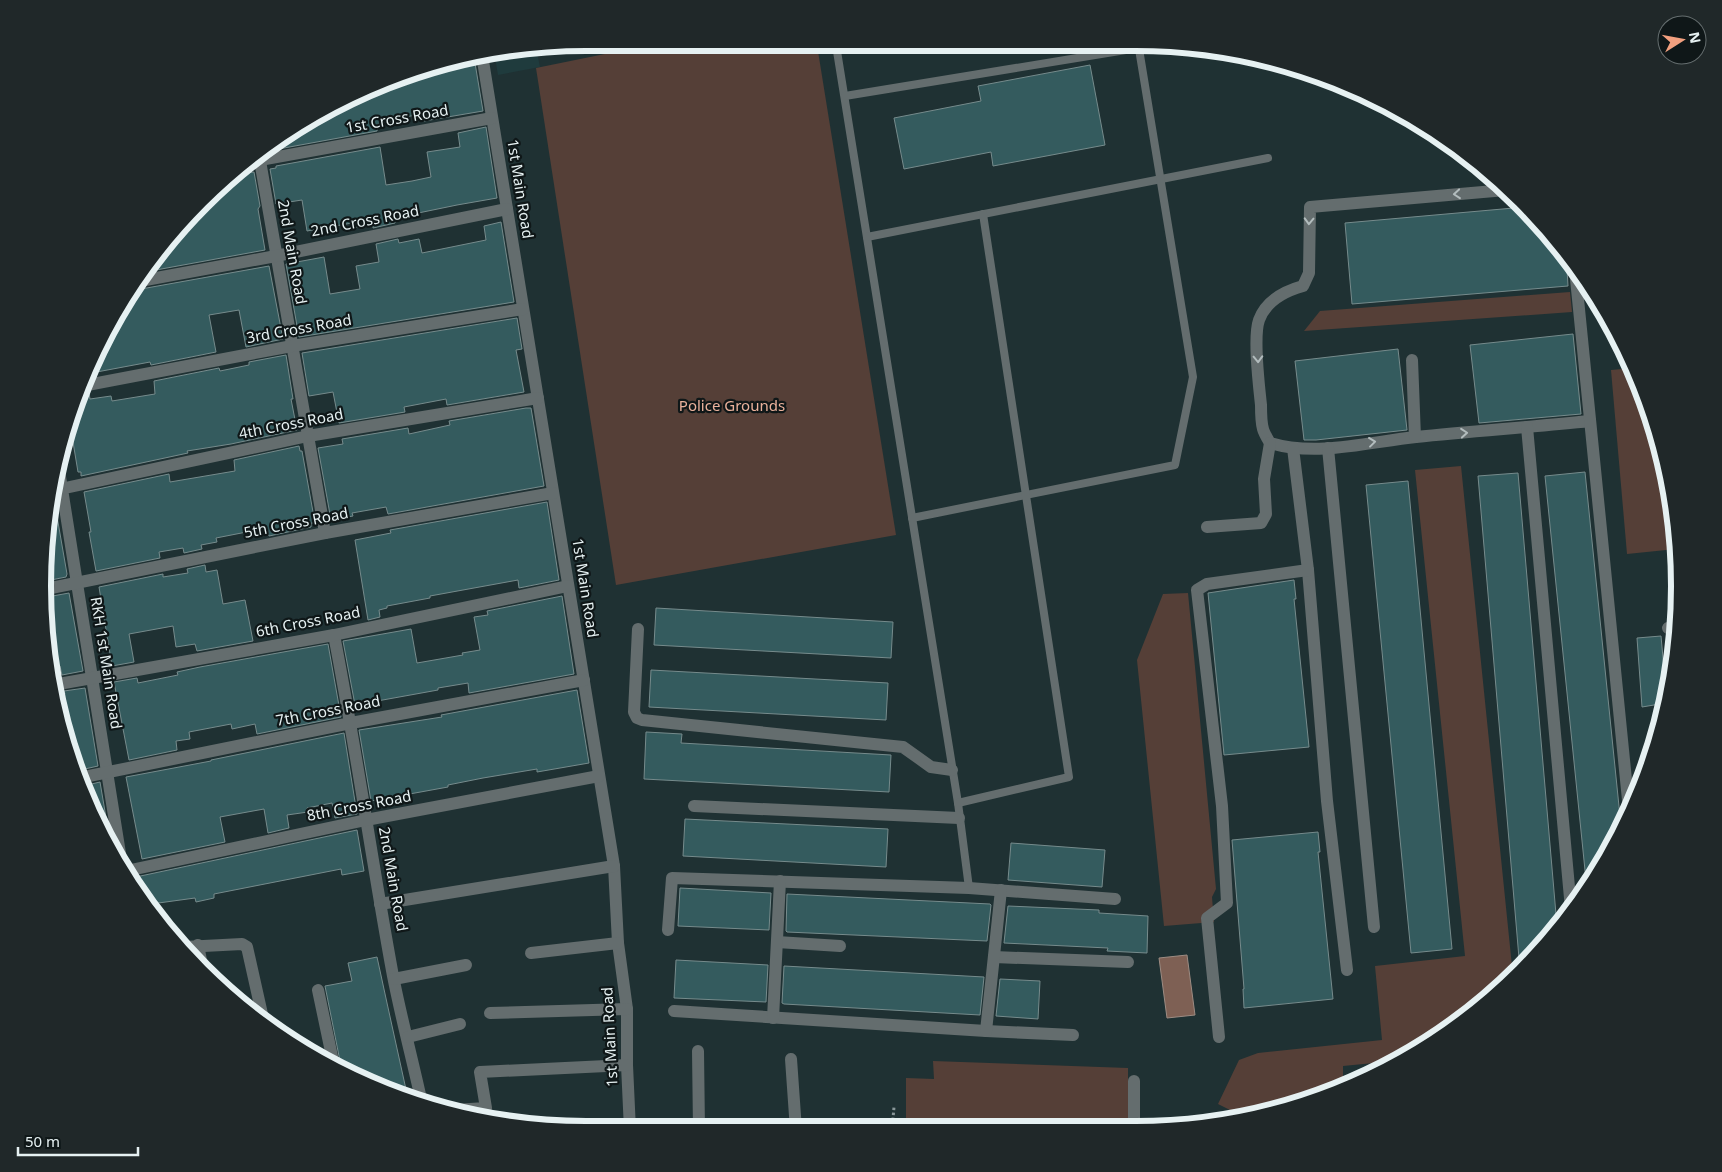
<svg xmlns="http://www.w3.org/2000/svg" width="1722" height="1172" viewBox="0 0 1722 1172" font-family="'Noto Sans',sans-serif">
  <style>
    .built { fill: #1f3b3d }
    .green { fill: #553f37 }
    .water { fill: #7e6054; stroke: #9d8c83 }
    .building { fill: #345b5e; stroke: #768b8c }
    .lines { fill: none; stroke-linecap: round; stroke-linejoin: round }
    .path { stroke: #889698; stroke-width: 3; stroke-dasharray: 2.5 2.5; stroke-linecap: butt }
    .lane { stroke: #646d6e; stroke-width: 8 }
    .street { stroke: #646d6e; stroke-width: 12 }
    .oneway { stroke: #b2bcbd }
    .labels { text-anchor: middle; stroke-width: 4.5; stroke-linejoin: round; paint-order: stroke }
    .street-label { font-size: 15px; fill: #e6f1f2; stroke: #0f1718 }
    .park-label { font-size: 15px; fill: #ebb29c; stroke: #0f1718 }
    .rim { fill: none; stroke: #e6f1f2; stroke-width: 6 }
  </style>
  <rect width="100%" height="100%" fill="#1f3133"/>
  <polygon class="built" points="515,47 536,47 540,67 498,75 494,52"/>
  <g class="green">
    <polygon points="817,45 896,535 616,585 536,68 644,46"/>
    <polygon points="1570,292 1572,312 1304,331 1320,311"/>
    <polygon points="1633,368 1638,378 1669,480 1676,549 1627,554 1611,370"/>
    <polygon points="1461,466 1513,976 1438,1038 1394,1061 1343,1066 1343,1088 1246,1118 1218,1104 1239,1060 1258,1053 1382,1040 1375,966 1465,956 1415,470"/>
    <polygon points="1188,593 1216,889 1212,897 1214,922 1164,926 1137,660 1163,594"/>
    <polygon points="933,1061 1128,1068 1128,1129 906,1129 906,1078 934,1079"/>
  </g>
  <polygon class="water" points="1187,955 1195,1015 1167,1018 1159,958"/>
  <g class="building">
    <polygon points="474,57 483,111 424,121 423,114 398,118 399,120 378,124 377,131 273,150 272,144 284,134 412,71"/>
    <polygon points="1090,65 1105,145 993,166 991,152 904,169 894,118 981,101 978,86"/>
    <polygon points="486,127 497,198 457,205 394,218 395,223 373,228 373,224 353,228 352,223 307,231 302,200 276,204 270,169 276,168 276,166 380,147 386,185 412,181 431,177 427,152 460,147 458,133"/>
    <polygon points="254,172 260,206 258,209 265,250 145,272 155,255 202,201 234,175"/>
    <polygon points="1525,207 1555,243 1555,254 1563,253 1569,261 1567,269 1568,286 1352,304 1345,223"/>
    <polygon points="501,222 514,302 299,337 286,264 324,257 330,294 360,289 356,266 379,262 376,244 398,239 399,243 419,239 422,253 486,240 484,226"/>
    <polygon points="269,266 283,339 246,347 239,310 209,315 216,352 151,365 150,362 86,374 136,288 141,289"/>
    <polygon points="517,318 522,349 516,350 524,392 447,405 446,399 404,407 405,412 339,423 333,392 309,396 302,353"/>
    <polygon points="1573,334 1581,414 1479,423 1470,345"/>
    <polygon points="1398,349 1407,430 1316,440 1304,440 1295,361"/>
    <polygon points="286,355 293,399 291,399 297,430 231,444 187,451 188,453 81,476 81,472 78,472 70,424 79,394 89,393 90,399 111,396 112,401 155,394 154,381 219,368 220,371 249,365 249,362"/>
    <polygon points="526,408 531,408 544,486 388,514 386,507 352,513 353,516 331,520 318,448 343,444 342,439 408,428 409,434 450,425 449,421"/>
    <polygon points="299,446 300,451 302,451 315,523 311,523 311,527 269,536 267,528 216,538 217,542 201,545 202,549 184,553 183,548 159,552 160,558 96,571 89,532 91,532 84,492 169,474 170,482 235,471 234,460"/>
    <polygon points="1585,472 1621,826 1587,890 1545,476"/>
    <polygon points="1518,473 1557,926 1520,970 1478,476"/>
    <polygon points="1408,481 1452,949 1411,953 1366,485"/>
    <polygon points="50,499 54,499 67,574 66,577 46,581 44,550"/>
    <polygon points="547,502 559,580 519,588 518,580 430,596 430,598 387,606 387,608 379,610 380,617 368,620 355,540 391,533 390,530"/>
    <polygon points="205,565 206,572 217,570 223,604 245,600 253,641 197,651 195,644 176,647 173,626 129,634 134,662 112,666 99,587 163,574 163,577 188,573 187,569"/>
    <polygon points="1294,580 1296,599 1294,599 1309,747 1224,755 1208,593"/>
    <polygon points="69,593 83,671 62,675 60,666 51,668 47,597"/>
    <polygon points="562,596 574,674 469,693 468,683 438,688 438,690 355,705 343,641 411,629 417,663 463,655 462,653 480,650 474,617 488,615 487,611"/>
    <polygon points="656,608 893,622 891,658 654,645"/>
    <polygon points="1661,636 1665,680 1670,680 1669,692 1666,703 1642,707 1637,638"/>
    <polygon points="328,644 341,717 257,734 255,724 232,729 231,724 189,732 190,739 176,741 177,750 129,760 114,682 137,678 138,683 178,675 177,672 200,667"/>
    <polygon points="651,670 888,683 886,720 649,707"/>
    <polygon points="85,688 98,766 76,771 71,761 54,696 65,694 64,691"/>
    <polygon points="577,690 589,763 537,772 537,769 483,778 448,785 448,787 371,801 359,730 442,717 441,715"/>
    <polygon points="646,732 682,734 681,743 891,755 889,792 644,779"/>
    <polygon points="344,733 357,814 335,818 332,803 307,808 308,812 287,815 289,828 268,833 264,809 220,817 225,842 142,859 126,777 211,761 211,760"/>
    <polygon points="100,782 110,841 108,842 83,786"/>
    <polygon points="685,819 888,829 886,867 683,856"/>
    <polygon points="357,830 364,871 342,875 341,869 214,894 214,898 196,902 195,898 151,904 131,878"/>
    <polygon points="1318,832 1320,852 1318,852 1333,999 1244,1008 1243,989 1244,989 1232,840"/>
    <polygon points="1011,843 1105,850 1102,887 1008,880"/>
    <polygon points="680,888 771,893 769,930 678,926"/>
    <polygon points="787,894 990,904 991,905 987,941 787,932 786,931"/>
    <polygon points="1008,906 1099,910 1099,913 1148,916 1147,953 1107,951 1108,948 1004,943"/>
    <polygon points="377,957 387,1003 407,1094 342,1071 325,986 352,981 348,963"/>
    <polygon points="676,960 768,965 766,1002 674,998"/>
    <polygon points="784,966 984,977 980,1015 784,1004 782,1003"/>
    <polygon points="1000,979 1040,981 1038,1019 996,1016"/>
  </g>
  <g class="lines">
    <polyline class="path" points="892,1130 894,1107"/>
    <g class="lane">
      <polyline points="836,45 958,803 969,888"/>
      <polyline points="845,96 1138,48"/>
      <polyline points="867,237 1268,158"/>
      <polyline points="912,518 1175,465 1193,377 1138,43"/>
      <polyline points="958,803 1069,777 983,214"/>
    </g>
    <g class="street">
      <polyline points="482,55 614,866 618,943 627,1009 627,1065 630,1130"/>
      <polyline points="259,155 325,533"/>
      <polyline points="250,162 492,118"/>
      <path d="M1506 190 1310 207 1309 273 1303 286C1285 291 1266 301 1259 320 1253 337 1259 386 1261 405 1261 413 1261 422 1263 429 1264 433 1267 438 1270 443 1317 457 1369 442 1416 437 1474 431 1532 427 1590 421"/>
      <polyline points="1575,269 1629,810"/>
      <polyline points="140,281 276,256 507,209"/>
      <polyline points="1412,360 1415,437"/>
      <polyline points="82,386 292,346 523,309"/>
      <polyline points="1527,427 1571,909"/>
      <polyline points="1328,448 1374,927"/>
      <polyline points="58,464 122,866"/>
      <polyline points="51,491 308,436 538,398"/>
      <polyline points="1207,527 1261,523 1266,514 1264,479 1270,443"/>
      <polyline points="1308,570 1327,801 1347,970"/>
      <polyline points="46,589 325,533 553,493"/>
      <polyline points="1668,628 1675,627"/>
      <polyline points="638,629 634,712 637,718 642,720 903,747 931,767 952,770"/>
      <path d="M334 635C356 748 372 862 393 976 401 1017 412 1058 421 1099"/>
      <polyline points="53,685 334,635 568,586"/>
      <polyline points="1657,723 1660,723"/>
      <polyline points="79,778 351,723 584,680"/>
      <polyline points="694,806 959,818"/>
      <polyline points="126,871 366,820 599,776"/>
      <polyline points="380,904 614,866"/>
      <polyline points="668,930 672,878 969,888 1115,899"/>
      <polyline points="777,942 840,946"/>
      <polyline points="198,945 203,971"/>
      <polyline points="184,947 242,944 247,947 264,1023"/>
      <polyline points="531,953 618,943"/>
      <polyline points="994,957 1128,962"/>
      <polyline points="394,979 466,965"/>
      <polyline points="318,990 334,1066"/>
      <polyline points="674,1011 986,1031 1073,1035"/>
      <polyline points="490,1013 627,1009"/>
      <polyline points="773,1018 780,881"/>
      <polyline points="986,1031 1001,890"/>
      <polyline points="408,1037 460,1024"/>
      <polyline points="1219,1037 1207,918 1227,903 1222,806 1197,590 1207,584 1308,570 1293,448"/>
      <polyline points="698,1051 699,1130"/>
      <polyline points="791,1059 796,1130"/>
      <polyline points="1134,1081 1134,1130"/>
      <polyline points="454,1110 486,1108 480,1072 627,1065"/>
      <polyline points="560,1127 630,1125"/>
    </g>
  </g>
  <defs><path id="oneway-chevron" d="M-2-3.5L2.5 0L-2 3.5" fill="none" stroke-width="1.6" stroke-linecap="round" stroke-linejoin="round" transform="scale(1.25)"/></defs>
  <g class="oneway">
    <use href="#oneway-chevron" transform="translate(1457 194) rotate(175)"/>
    <use href="#oneway-chevron" transform="translate(1309 221) rotate(92)"/>
    <use href="#oneway-chevron" transform="translate(1258 359) rotate(88)"/>
    <use href="#oneway-chevron" transform="translate(1464 433) rotate(-5)"/>
    <use href="#oneway-chevron" transform="translate(1372 442) rotate(-7)"/>
  </g>
  <g class="labels">
    <g class="street-label">
      <text transform="translate(397 119) rotate(-10)" y="5">1st Cross Road</text>
      <text transform="translate(520 189) rotate(81)" y="5">1st Main Road</text>
      <text transform="translate(365 221) rotate(-11)" y="5">2nd Cross Road</text>
      <text transform="translate(292 252) rotate(80)" y="5">2nd Main Road</text>
      <text transform="translate(299 329) rotate(-10)" y="5">3rd Cross Road</text>
      <text transform="translate(291 424) rotate(-11)" y="5">4th Cross Road</text>
      <text transform="translate(296 523) rotate(-11)" y="5">5th Cross Road</text>
      <text transform="translate(585 588) rotate(81)" y="5">1st Main Road</text>
      <text transform="translate(308 622) rotate(-11)" y="5">6th Cross Road</text>
      <text transform="translate(106 663) rotate(81)" y="5">RKH 1st Main Road</text>
      <text transform="translate(328 711) rotate(-11)" y="5">7th Cross Road</text>
      <text transform="translate(359 806) rotate(-11)" y="5">8th Cross Road</text>
      <text transform="translate(393 879) rotate(80)" y="5">2nd Main Road</text>
      <text transform="translate(610 1037) rotate(-93)" y="5">1st Main Road</text>
    </g>
    <g class="park-label">
      <text x="732" y="411">Police Grounds</text>
    </g>
  </g>
  <path d="M0 0H1722V1172H0ZM586 51H1136A535 535 0 0 1 1671 586V586A535 535 0 0 1 1136 1121H586A535 535 0 0 1 51 586V586A535 535 0 0 1 586 51Z" fill="#202829" fill-rule="evenodd"/>
  <path class="rim" d="M586 51H1136A535 535 0 0 1 1671 586V586A535 535 0 0 1 1136 1121H586A535 535 0 0 1 51 586V586A535 535 0 0 1 586 51Z"/>
  <g transform="translate(1682 40) rotate(79)"><circle r="24" fill="#0f1718" stroke="#656e6f"/>
  <path d="M0-4L9 19L0 12L-9 19Z" fill="#f2a07f"/>
  <text y="-8" font-size="14" font-weight="bold" text-anchor="middle" fill="#e6f1f2">N</text>
  </g>
  <path d="M18 1147v8h120v-8" fill="none" stroke="#e6f1f2" stroke-width="2.5"/>
  <text x="25" y="1147" font-size="15" fill="#e6f1f2" stroke="#0f1718" stroke-width="4" paint-order="stroke">50 m</text>
</svg>
